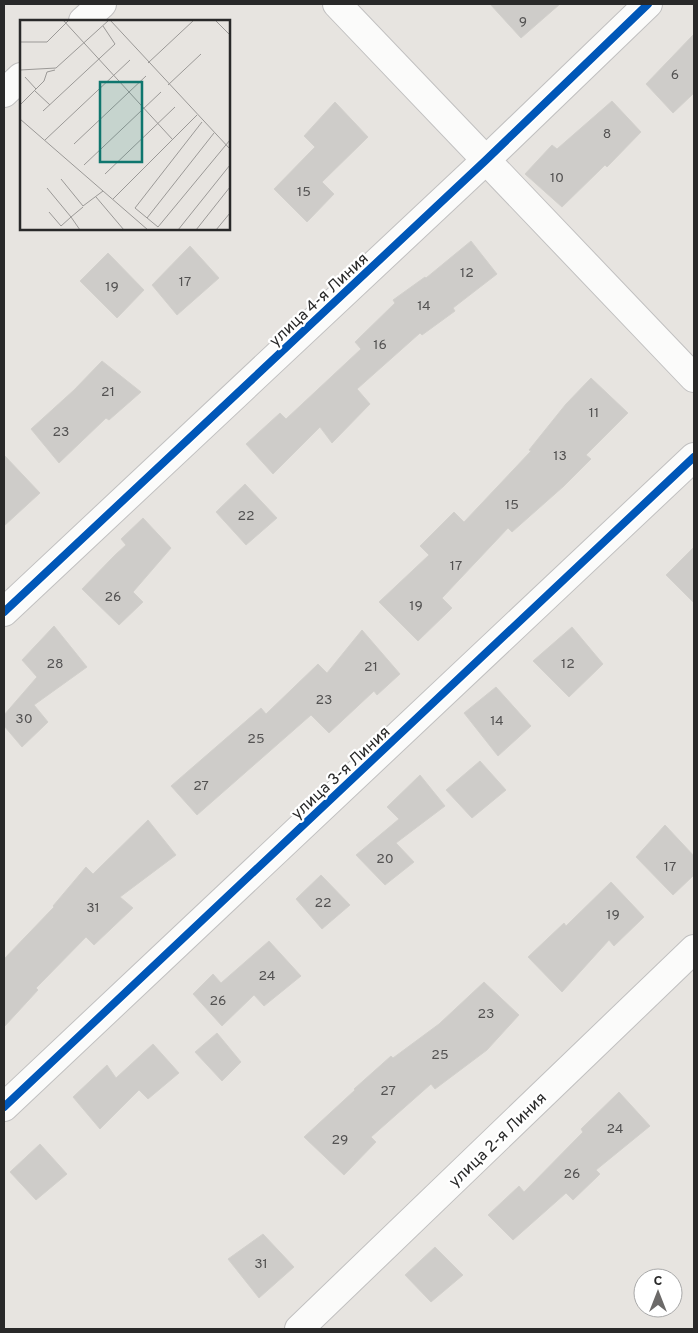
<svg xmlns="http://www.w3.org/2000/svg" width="698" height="1333" viewBox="0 0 698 1333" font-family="Overpass,sans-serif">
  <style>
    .building { fill: #ceccc9; stroke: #d2d0cc }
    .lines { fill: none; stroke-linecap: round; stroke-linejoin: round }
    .minor-casing { stroke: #c1c0c0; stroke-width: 30 }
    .minor { stroke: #fbfbfa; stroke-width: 28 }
    .cycleway-casing { stroke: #fff; stroke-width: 11 }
    .cycleway { stroke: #0057b8; stroke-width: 8 }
    .labels { text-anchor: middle; stroke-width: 4.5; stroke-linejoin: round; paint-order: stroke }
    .number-label { font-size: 14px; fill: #535252 }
    .street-label { font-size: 16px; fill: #292929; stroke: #fff }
    .inset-road { fill: none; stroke: #9b9997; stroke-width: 1 }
    .view { fill: #0f766e; fill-opacity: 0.15; stroke: #0f766e; stroke-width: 2.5 }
    .inset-edge { fill: none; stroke: #292929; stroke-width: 2.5 }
  </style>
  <rect width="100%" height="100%" fill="#e7e4e0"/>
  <g class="building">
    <polygon points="490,4 560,4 521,38"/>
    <polygon points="694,34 694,93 673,113 646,84"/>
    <polygon points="612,101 641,132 607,167 605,165 562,207 525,174 552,145 557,149"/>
    <polygon points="335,102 368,137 322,182 334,194 307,222 274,189 315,147 304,136"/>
    <polygon points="471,241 497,274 453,308 455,311 422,335 420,333 357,389 370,404 332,443 320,427 273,474 246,444 280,413 286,419 361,349 355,342 395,303 393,300 425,277 426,278"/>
    <polygon points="190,246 219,278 177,315 152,285"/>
    <polygon points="108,253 144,290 117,318 80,281"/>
    <polygon points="102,361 141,392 109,420 106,418 59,463 31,429 74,390"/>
    <polygon points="591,378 628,413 586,455 591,459 564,486 512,532 508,528 442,598 452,608 418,641 379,602 429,555 420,546 454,512 464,522 531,451 529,450 566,404"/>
    <polygon points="4,455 40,493 4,526"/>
    <polygon points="245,484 277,518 246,545 216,512"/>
    <polygon points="143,518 171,548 133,592 143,602 119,625 82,589 115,555 126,545 121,539"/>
    <polygon points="694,547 694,603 666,575"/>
    <polygon points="54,626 87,667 34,705 48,722 22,747 5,727 4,728 4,715 37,677 22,660"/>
    <polygon points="572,627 603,664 569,697 533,661"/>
    <polygon points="362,630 400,674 377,695 374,691 329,733 311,715 197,815 171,786 261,708 266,714 318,664 327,673"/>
    <polygon points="496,687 531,726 498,756 464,713"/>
    <polygon points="480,761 506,790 472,818 446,790"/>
    <polygon points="420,775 445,806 396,843 414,862 385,885 356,855 399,819 387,807"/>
    <polygon points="148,820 176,855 120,897 133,908 94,945 86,937 36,988 38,990 4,1027 4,959 54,907 53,906 86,867 93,874"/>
    <polygon points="665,825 694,856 694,875 673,895 636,857"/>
    <polygon points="321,875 350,905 322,929 296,899"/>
    <polygon points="611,882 644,917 614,946 609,940 562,992 528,957 564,923 566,926"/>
    <polygon points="269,941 301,976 264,1006 254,995 222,1026 193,994 213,974 221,983"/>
    <polygon points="484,982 519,1015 487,1050 435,1089 431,1084 371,1137 376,1142 344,1175 304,1137 355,1090 354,1089 391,1056 393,1058 439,1024"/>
    <polygon points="217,1033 241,1062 222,1081 195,1052"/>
    <polygon points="153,1044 179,1073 148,1099 139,1090 100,1129 73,1097 107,1065 116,1078"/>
    <polygon points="619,1092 650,1126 596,1170 600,1174 573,1200 566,1193 513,1240 488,1215 519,1186 524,1192 583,1132 581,1129"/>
    <polygon points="40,1144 67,1174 36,1200 10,1172"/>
    <polygon points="263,1234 294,1267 259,1298 228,1259"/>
    <polygon points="435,1247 463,1275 431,1302 405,1275"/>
  </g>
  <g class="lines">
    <defs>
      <g id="minor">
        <polyline points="337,4 694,378"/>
        <polyline points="83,21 102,4"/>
        <polyline points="4,93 21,77"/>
        <polyline points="4,612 486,160 648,4"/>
        <polyline points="4,1107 694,457"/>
        <polyline points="299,1329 694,949"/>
      </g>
    </defs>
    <use href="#minor" class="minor-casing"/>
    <use href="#minor" class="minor"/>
    <defs>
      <g id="cycleway">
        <polyline points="4,612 486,160 648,4"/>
        <polyline points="4,1107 694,457"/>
      </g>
    </defs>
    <use href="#cycleway" class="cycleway-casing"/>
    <use href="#cycleway" class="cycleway"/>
  </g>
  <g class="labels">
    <g class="number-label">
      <text x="523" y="26">9</text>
      <text x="675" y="79">6</text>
      <text x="607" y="138">8</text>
      <text x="557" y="182">10</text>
      <text x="304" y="196">15</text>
      <text x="467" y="277">12</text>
      <text x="185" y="286">17</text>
      <text x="112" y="291">19</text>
      <text x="424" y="310">14</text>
      <text x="380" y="349">16</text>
      <text x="108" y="396">21</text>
      <text x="594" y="417">11</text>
      <text x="61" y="436">23</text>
      <text x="560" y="460">13</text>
      <text x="512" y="509">15</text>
      <text x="246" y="520">22</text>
      <text x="456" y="570">17</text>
      <text x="113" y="601">26</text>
      <text x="416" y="610">19</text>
      <text x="55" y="668">28</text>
      <text x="568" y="668">12</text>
      <text x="371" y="671">21</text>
      <text x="324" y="704">23</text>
      <text x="24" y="723">30</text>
      <text x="497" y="725">14</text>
      <text x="256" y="743">25</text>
      <text x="201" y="790">27</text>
      <text x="385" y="863">20</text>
      <text x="670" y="871">17</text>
      <text x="323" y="907">22</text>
      <text x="93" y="912">31</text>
      <text x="613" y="919">19</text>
      <text x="267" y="980">24</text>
      <text x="218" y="1005">26</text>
      <text x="486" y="1018">23</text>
      <text x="440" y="1059">25</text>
      <text x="388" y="1095">27</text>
      <text x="615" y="1133">24</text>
      <text x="340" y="1144">29</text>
      <text x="572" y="1178">26</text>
      <text x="261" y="1268">31</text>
    </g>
    <g class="street-label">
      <text transform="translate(318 299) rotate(-43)" y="6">улица 4-я Линия</text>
      <text transform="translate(340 772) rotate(-43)" y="6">улица 3-я Линия</text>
      <text transform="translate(497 1139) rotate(-44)" y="6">улица 2-я Линия</text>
    </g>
  </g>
  <g transform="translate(20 20)">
    <rect width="210" height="210" fill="#e7e4e0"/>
    <path class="inset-road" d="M43 0 153 120M90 0 210 129M195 0 210 15M0 22H27L49 0M128 43 174 0M0 50 36 48 89 0M5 57 16 69M148 65 181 34M15 71 30 85M0 85 24 61 27 52 35 50M23 91 95 24 83 6M0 99 128 210M182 102 115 188 138 207 210 120M25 120 110 40M54 124 126 56M64 145 141 72M85 154 155 87M41 159 63 186 83 171M27 168 51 197 41 206 29 192M76 177 104 210M93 179 177 95M127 198 194 113M60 210 51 197 63 187M158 210 210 145M176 210 210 167M196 210 210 193"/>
    <path class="view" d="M80 62H122V142H80Z"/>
    <rect width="210" height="210" class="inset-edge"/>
  </g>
  <rect width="698" height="1333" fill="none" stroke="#292929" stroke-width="10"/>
  <g transform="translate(658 1293)"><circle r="24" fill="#ffffff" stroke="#a9a9a9"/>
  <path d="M0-4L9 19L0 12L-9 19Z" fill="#6c6a69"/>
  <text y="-8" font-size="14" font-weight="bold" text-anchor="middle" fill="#292929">С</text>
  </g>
</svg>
